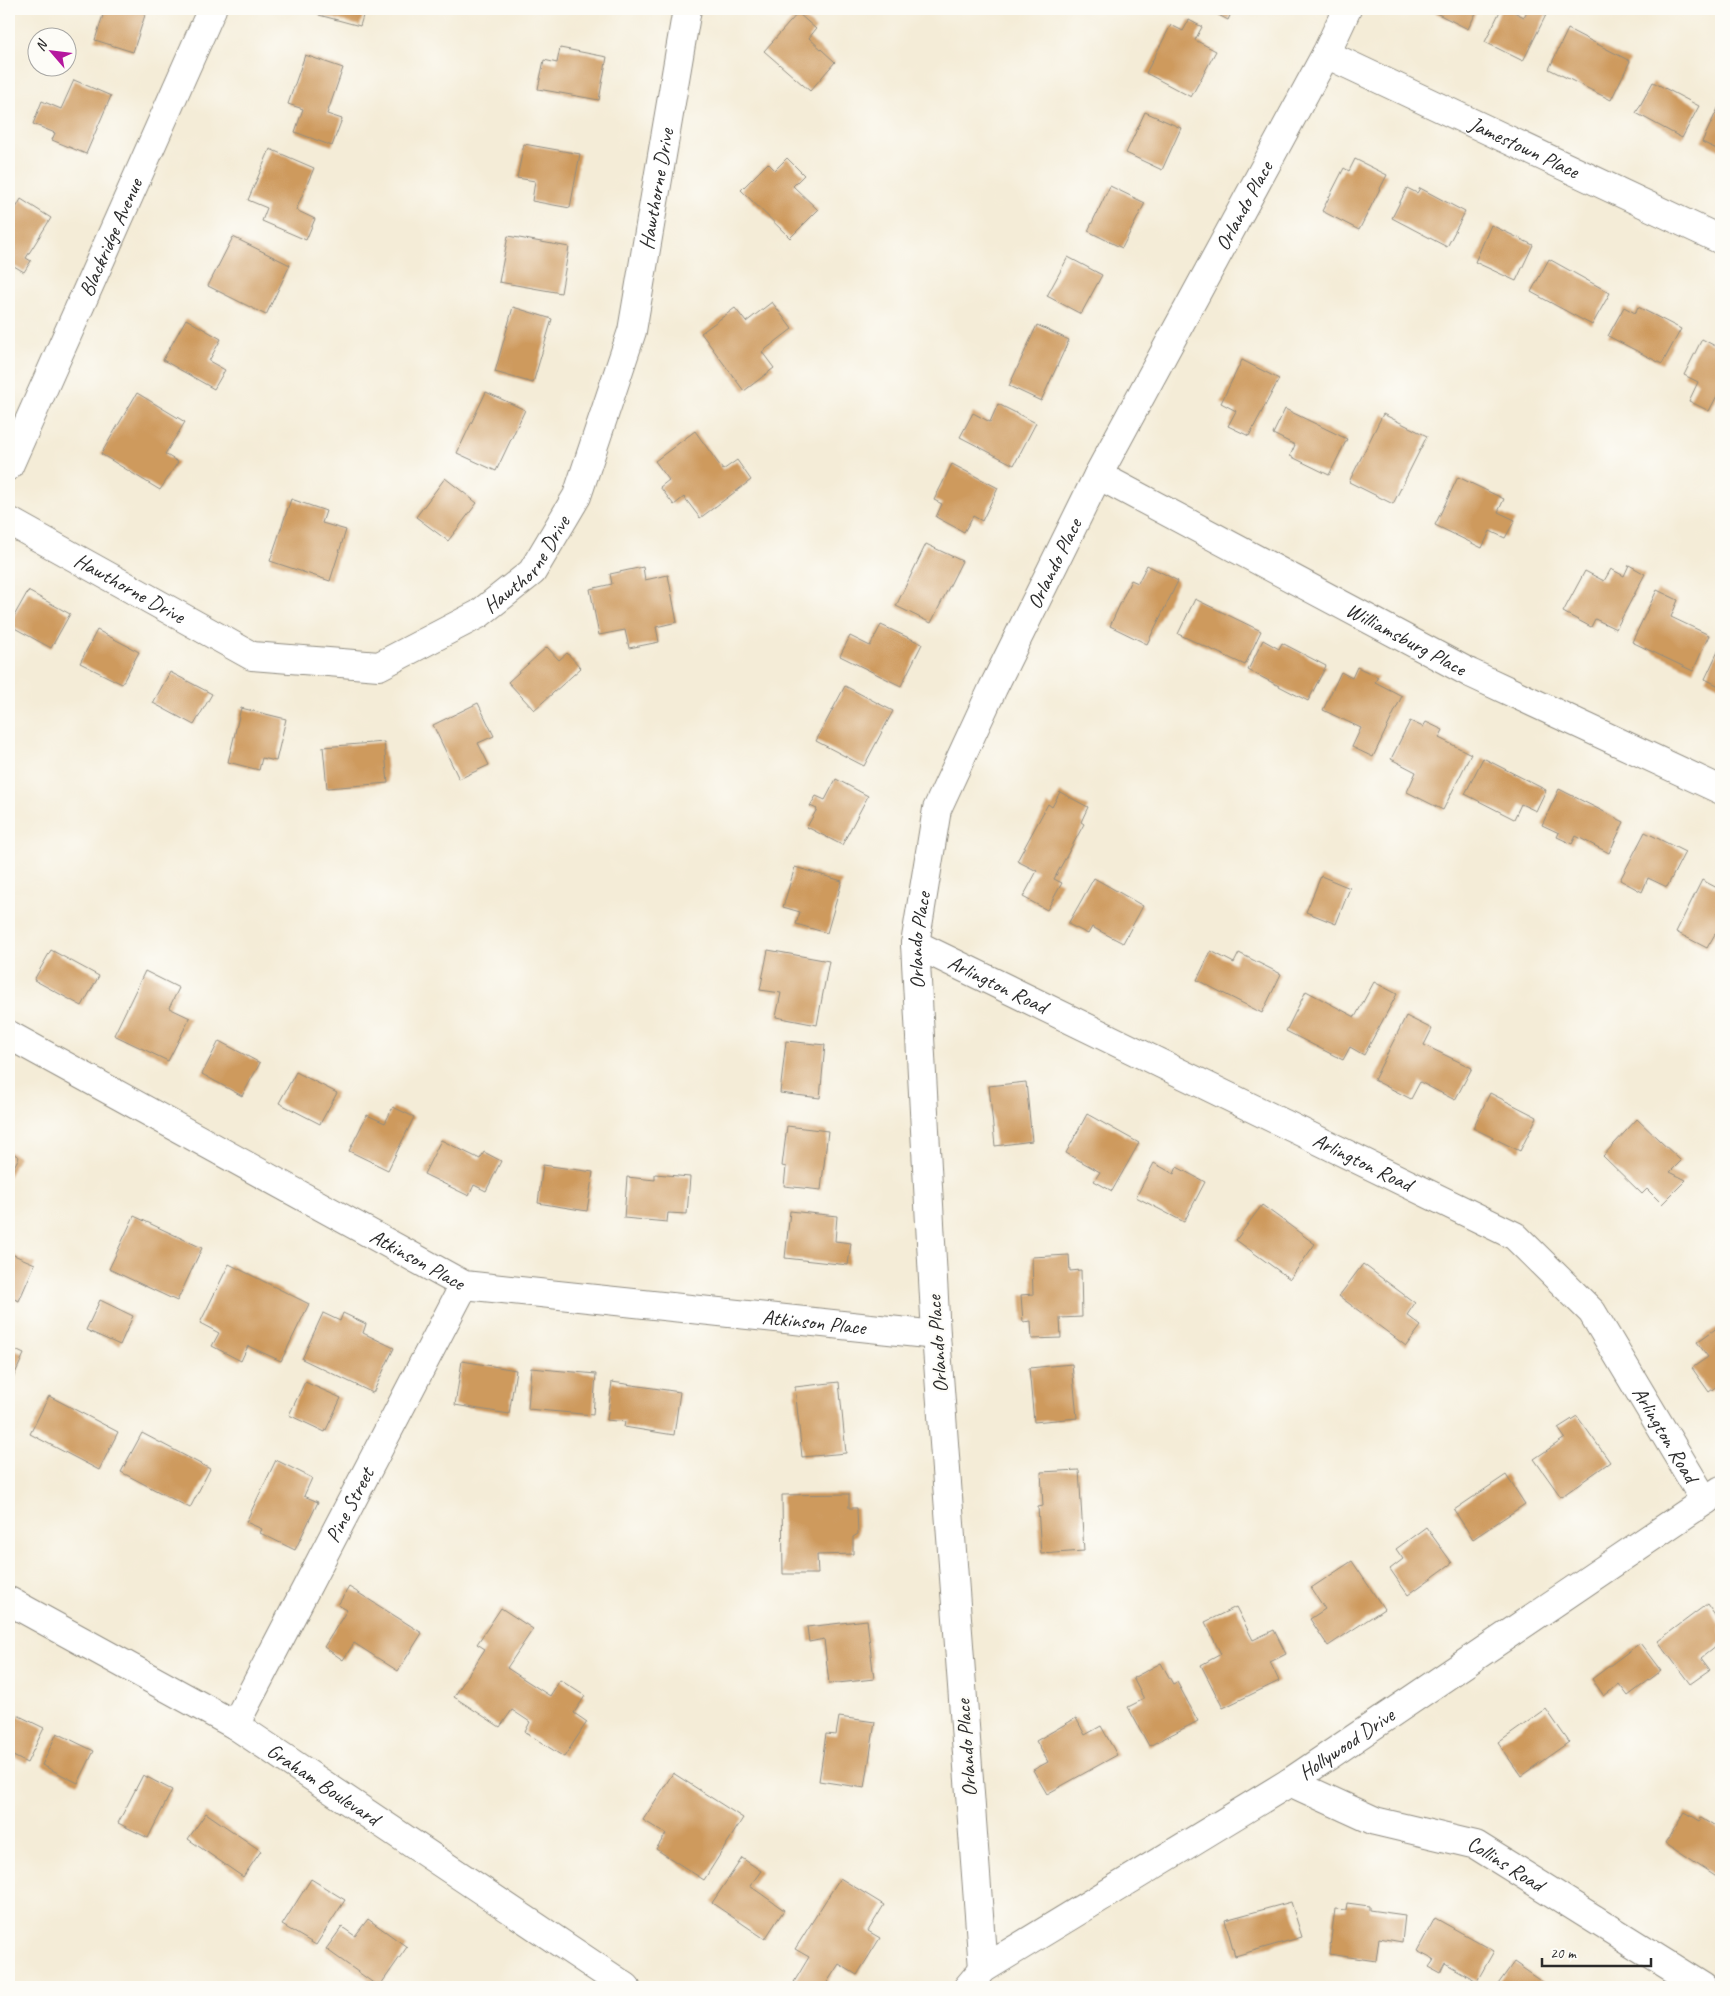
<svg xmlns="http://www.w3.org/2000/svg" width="1730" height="1996" viewBox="0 0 1730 1996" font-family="Caveat,sans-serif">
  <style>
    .building { fill: #ce9a5d }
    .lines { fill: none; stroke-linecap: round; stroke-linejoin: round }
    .minor-casing { stroke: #908c81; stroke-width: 30 }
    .minor { stroke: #fff; stroke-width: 28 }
    .labels { text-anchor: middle; stroke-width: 4.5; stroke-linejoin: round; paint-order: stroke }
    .street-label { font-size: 21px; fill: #2b2b2b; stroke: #fdfcf7 }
  </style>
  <rect width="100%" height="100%" fill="#fdfcf7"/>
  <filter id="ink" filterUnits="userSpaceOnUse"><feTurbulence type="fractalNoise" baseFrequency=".02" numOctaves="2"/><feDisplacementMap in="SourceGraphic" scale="10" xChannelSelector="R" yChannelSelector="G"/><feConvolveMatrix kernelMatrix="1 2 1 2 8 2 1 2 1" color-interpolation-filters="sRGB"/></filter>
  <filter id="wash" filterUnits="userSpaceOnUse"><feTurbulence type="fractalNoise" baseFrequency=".0096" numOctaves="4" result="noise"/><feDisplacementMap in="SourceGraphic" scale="20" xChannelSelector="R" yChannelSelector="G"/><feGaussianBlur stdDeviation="1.12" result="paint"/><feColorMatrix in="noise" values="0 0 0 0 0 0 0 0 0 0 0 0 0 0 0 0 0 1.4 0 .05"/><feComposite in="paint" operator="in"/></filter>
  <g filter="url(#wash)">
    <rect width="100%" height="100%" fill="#f4ecd7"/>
    <g id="blocks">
      <g class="building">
        <polygon points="105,9 147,9 133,52 95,40"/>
        <polygon points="321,9 365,9 360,26 319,15"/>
        <polygon points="1207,9 1233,9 1228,20"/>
        <polygon points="1428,9 1478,9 1468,29"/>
        <polygon points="1501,9 1508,9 1524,17 1528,9 1549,9 1523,61 1485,42"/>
        <polygon points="798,13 816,29 809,38 835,62 810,91 764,51"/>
        <polygon points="1189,20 1202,27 1195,40 1216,51 1191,97 1146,73 1171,25 1183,31"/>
        <polygon points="1568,29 1630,61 1611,100 1549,69"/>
        <polygon points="560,48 607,57 599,100 538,89 544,60 557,63"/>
        <polygon points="305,55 343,68 327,114 342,119 332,146 295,132 303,109 288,104"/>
        <polygon points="74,80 111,96 86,154 52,140 55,133 33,124 42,101 61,109"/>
        <polygon points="1653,82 1699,106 1682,138 1636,113"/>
        <polygon points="1721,102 1721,151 1702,142"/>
        <polygon points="1145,112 1181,128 1162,170 1126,153"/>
        <polygon points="524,144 580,154 570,208 532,201 535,181 517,178"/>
        <polygon points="270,149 314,168 296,210 315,219 306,240 262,221 267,208 248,200"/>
        <polygon points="787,158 804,175 793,186 818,210 790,238 741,190 768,163 775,170"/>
        <polygon points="1355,159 1387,175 1359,230 1322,211 1344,168 1349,171"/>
        <polygon points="1110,186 1145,203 1122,248 1088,231"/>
        <polygon points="1407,188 1417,193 1420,188 1465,212 1447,247 1392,218"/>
        <polygon points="21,199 51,218 26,258 31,261 24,272 9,263 9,221"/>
        <polygon points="1491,225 1533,245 1516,281 1475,262"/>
        <polygon points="508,236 569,247 561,293 499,282"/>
        <polygon points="233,237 290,265 266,315 208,286"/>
        <polygon points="1068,257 1102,275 1081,314 1047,296"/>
        <polygon points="1549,259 1610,293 1592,325 1531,292"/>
        <polygon points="772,302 792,329 762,352 774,368 744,391 701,333 735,308 746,322"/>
        <polygon points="513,307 552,319 533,383 495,372"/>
        <polygon points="1624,307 1635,313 1638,307 1681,329 1662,364 1608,336"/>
        <polygon points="186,319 221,339 209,361 225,370 214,389 163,360"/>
        <polygon points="1037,325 1069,340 1041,401 1009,386"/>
        <polygon points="1702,339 1719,348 1721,344 1721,393 1719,392 1709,411 1689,401 1698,382 1684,375"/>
        <polygon points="1242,360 1279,379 1249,436 1228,426 1236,411 1221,403"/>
        <polygon points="486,392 525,410 496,471 457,453"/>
        <polygon points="137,393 185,422 165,454 178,462 160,490 101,454"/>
        <polygon points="998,404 1036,423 1014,465 960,437 973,413 990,422"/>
        <polygon points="1285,409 1347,439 1329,475 1290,456 1295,445 1273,434"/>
        <polygon points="1383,414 1427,436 1393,504 1349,482"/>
        <polygon points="695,431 723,470 737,460 751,480 700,518 684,497 674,505 660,487 669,480 655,461"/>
        <polygon points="952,464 998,488 982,521 973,516 964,532 936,517 942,504 934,500"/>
        <polygon points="1458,477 1504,499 1498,512 1515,520 1505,538 1490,531 1482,548 1435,525"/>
        <polygon points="445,478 477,503 448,541 416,517"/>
        <polygon points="291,499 326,511 322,523 346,530 330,581 270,561"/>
        <polygon points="926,544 962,561 931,623 896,606"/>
        <polygon points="1147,565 1178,581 1147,644 1110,626 1131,580 1138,583"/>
        <polygon points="1629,565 1645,574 1616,629 1595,619 1591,627 1563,612 1585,571 1604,581 1611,569 1624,576"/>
        <polygon points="643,567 645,580 668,575 677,622 656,627 659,642 629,648 625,630 599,635 590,589 612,584 610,574"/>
        <polygon points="1657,590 1678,600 1671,617 1709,635 1693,671 1632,642"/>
        <polygon points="28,591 70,614 51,648 9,625"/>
        <polygon points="1195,599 1261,631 1245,665 1178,634"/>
        <polygon points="881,625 922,644 901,686 840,656 850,636 870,646"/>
        <polygon points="97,630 139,652 122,684 80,663"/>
        <polygon points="1263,640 1279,649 1282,643 1326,666 1308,701 1248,670"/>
        <polygon points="1721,645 1721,687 1705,679"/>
        <polygon points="547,647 559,660 567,653 581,668 534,710 508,682"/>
        <polygon points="1357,667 1378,677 1375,682 1402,696 1373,757 1352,747 1361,728 1323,710 1341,672 1352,678"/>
        <polygon points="170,672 212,694 194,725 153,703"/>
        <polygon points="845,686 893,711 864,766 816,741"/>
        <polygon points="478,703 494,736 478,743 489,765 459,779 433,725"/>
        <polygon points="241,708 286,719 276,761 262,758 259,770 228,762"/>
        <polygon points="1410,721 1423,727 1426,722 1443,730 1439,738 1471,754 1443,810 1407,792 1416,772 1391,759"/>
        <polygon points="384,742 388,783 327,788 323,747"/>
        <polygon points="1483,758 1546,790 1536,811 1521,804 1514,819 1465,794"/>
        <polygon points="836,779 868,796 842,845 807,827 817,809 810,806 816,796 825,800"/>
        <polygon points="1559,789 1624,822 1609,853 1576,836 1572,844 1557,837 1559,833 1542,825"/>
        <polygon points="1060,792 1088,807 1081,822 1084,824 1054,879 1062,883 1047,910 1023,897 1037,871 1017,861 1048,804 1052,807"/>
        <polygon points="1645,832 1685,852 1667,887 1648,878 1642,892 1620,880"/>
        <polygon points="795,867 842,881 827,933 796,924 800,912 783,907"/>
        <polygon points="1321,876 1350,888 1336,924 1306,912"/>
        <polygon points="1094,878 1143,906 1123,943 1092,927 1088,934 1068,924"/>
        <polygon points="1702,880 1721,890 1721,937 1715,934 1707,948 1676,932"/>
        <polygon points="51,950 99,976 82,1006 34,980"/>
        <polygon points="768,950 829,961 817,1025 776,1017 781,993 760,990"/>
        <polygon points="1211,951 1234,963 1239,953 1281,974 1262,1013 1197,980"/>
        <polygon points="145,971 179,988 169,1008 190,1018 168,1061 114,1035"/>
        <polygon points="1374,982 1397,994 1364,1055 1350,1047 1343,1060 1286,1031 1306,991 1355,1017"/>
        <polygon points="1406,1016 1432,1029 1424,1045 1472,1068 1455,1100 1420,1082 1411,1099 1374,1080"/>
        <polygon points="219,1041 260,1063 242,1096 202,1074"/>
        <polygon points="786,1041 825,1045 820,1098 780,1093"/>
        <polygon points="296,1072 337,1093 320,1124 279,1103"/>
        <polygon points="1026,1082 1032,1141 995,1146 989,1086"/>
        <polygon points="1490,1093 1537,1117 1520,1151 1473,1128"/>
        <polygon points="393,1107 414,1117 388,1170 349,1151 367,1115 385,1123"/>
        <polygon points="1087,1114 1139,1143 1112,1191 1094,1181 1100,1172 1066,1153"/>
        <polygon points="1637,1119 1681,1161 1670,1172 1686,1180 1662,1204 1647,1189 1642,1194 1603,1156"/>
        <polygon points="787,1126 828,1131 821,1190 784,1186 786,1167 782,1166"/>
        <polygon points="441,1140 480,1159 484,1152 501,1161 486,1191 474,1185 469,1196 424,1174"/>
        <polygon points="9,1151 19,1157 9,1177"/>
        <polygon points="1154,1163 1174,1174 1177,1167 1205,1182 1184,1222 1136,1197"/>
        <polygon points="543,1165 593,1172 587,1211 538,1203"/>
        <polygon points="655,1174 690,1177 687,1214 668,1213 667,1222 624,1218 627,1177 655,1180"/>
        <polygon points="1262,1205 1315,1244 1290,1279 1236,1240"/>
        <polygon points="790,1211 837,1216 835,1241 851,1243 848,1265 785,1258"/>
        <polygon points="134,1216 202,1248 177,1301 109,1269"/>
        <polygon points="9,1253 35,1264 19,1301 9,1297"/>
        <polygon points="1069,1255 1070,1271 1081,1270 1082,1317 1060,1318 1061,1338 1032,1339 1031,1321 1023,1322 1021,1295 1033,1294 1032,1257"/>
        <polygon points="229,1264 309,1304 281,1361 248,1346 241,1361 212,1346 219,1333 200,1323"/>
        <polygon points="1363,1264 1415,1303 1407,1315 1421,1326 1406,1346 1339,1296"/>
        <polygon points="100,1300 133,1316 120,1345 86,1330"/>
        <polygon points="323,1313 340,1321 343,1313 366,1324 363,1333 394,1348 373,1393 302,1359"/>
        <polygon points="1721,1325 1721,1383 1709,1392 1692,1368 1708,1357 1697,1342"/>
        <polygon points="9,1347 24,1354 9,1387"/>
        <polygon points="462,1361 516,1370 509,1414 455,1405"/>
        <polygon points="1072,1364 1077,1418 1034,1422 1029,1368"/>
        <polygon points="531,1368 596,1374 593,1415 528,1409"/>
        <polygon points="305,1382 341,1398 325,1432 289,1415"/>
        <polygon points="612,1382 680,1392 674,1435 624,1427 625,1422 607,1420"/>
        <polygon points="839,1382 846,1453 802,1457 795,1387"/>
        <polygon points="49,1396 118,1432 99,1470 30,1434"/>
        <polygon points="1577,1416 1610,1462 1561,1497 1534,1459 1565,1438 1558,1428"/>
        <polygon points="142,1433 210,1469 190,1508 121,1472"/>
        <polygon points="276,1460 312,1478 304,1496 318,1502 295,1550 260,1533 262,1529 246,1522"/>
        <polygon points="1079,1470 1084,1551 1041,1554 1038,1507 1043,1506 1041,1472"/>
        <polygon points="1506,1475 1525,1504 1473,1539 1454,1510"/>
        <polygon points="849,1494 849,1508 857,1508 858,1534 853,1537 853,1554 817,1555 818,1574 783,1574 782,1495"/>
        <polygon points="1426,1527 1452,1563 1408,1595 1390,1569 1403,1559 1396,1549"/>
        <polygon points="1352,1561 1384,1609 1328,1646 1310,1619 1325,1609 1311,1588"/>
        <polygon points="349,1587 422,1633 398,1671 354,1643 343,1660 324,1647 347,1610 338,1605"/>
        <polygon points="1707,1604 1721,1624 1721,1642 1701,1658 1710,1670 1690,1684 1658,1641"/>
        <polygon points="1236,1607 1253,1640 1274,1630 1286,1654 1270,1662 1279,1681 1223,1708 1201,1665 1221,1654 1205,1622"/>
        <polygon points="501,1608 533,1629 507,1668 550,1696 560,1680 585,1696 574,1713 587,1722 564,1757 525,1732 530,1722 512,1710 500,1727 454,1697 485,1649 477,1644"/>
        <polygon points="867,1620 874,1679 829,1684 824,1639 809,1642 807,1627"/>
        <polygon points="1640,1643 1661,1671 1628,1696 1619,1684 1604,1696 1592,1679"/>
        <polygon points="1161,1663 1173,1684 1177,1682 1198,1721 1149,1746 1128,1707 1144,1699 1133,1678"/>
        <polygon points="1546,1709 1569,1742 1521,1776 1498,1743"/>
        <polygon points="9,1711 44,1728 27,1763 9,1754"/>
        <polygon points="839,1717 875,1722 865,1788 819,1781 826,1734 836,1735"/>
        <polygon points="1076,1718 1085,1735 1101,1726 1117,1755 1047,1794 1033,1770 1048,1762 1036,1741"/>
        <polygon points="57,1733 94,1751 78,1783 42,1765"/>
        <polygon points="673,1773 743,1818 704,1880 656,1849 666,1834 643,1820"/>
        <polygon points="143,1775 172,1790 148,1838 118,1823"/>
        <polygon points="1685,1812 1700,1821 1701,1818 1720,1830 1718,1832 1721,1834 1721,1880 1665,1843"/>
        <polygon points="206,1813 261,1851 243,1877 188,1839"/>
        <polygon points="742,1858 761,1871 750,1886 784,1910 765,1939 712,1903"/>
        <polygon points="840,1878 884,1905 868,1931 880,1938 857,1975 839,1964 824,1987 803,1987 794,1982 809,1957 795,1949"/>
        <polygon points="311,1879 345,1900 316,1945 282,1925"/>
        <polygon points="1291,1902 1302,1937 1235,1956 1225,1920"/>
        <polygon points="1347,1903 1369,1906 1369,1910 1405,1915 1402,1942 1379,1938 1376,1961 1329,1954 1335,1909 1346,1910"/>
        <polygon points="1435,1918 1494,1951 1477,1981 1445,1963 1440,1973 1429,1967 1434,1960 1417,1951"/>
        <polygon points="368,1919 407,1947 379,1987 326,1949 342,1927 355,1936"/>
        <polygon points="1514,1962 1550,1987 1496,1987"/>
      </g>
    </g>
  </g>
  <g filter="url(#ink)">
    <use href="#blocks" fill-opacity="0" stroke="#908c81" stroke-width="1"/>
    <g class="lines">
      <defs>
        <g id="minor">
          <path id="s1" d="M1326 54 1721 240"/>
          <path id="s2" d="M9 466 212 9"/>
          <path id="s3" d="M1098 475 1470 673 1721 790"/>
          <path id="s4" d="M9 521 252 656 379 666 479 614 532 572 577 496 632 331 687 9"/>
          <path id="s5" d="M915 944 1515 1236 1592 1312 1705 1501"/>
          <path id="s6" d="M9 1035 464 1285 936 1335"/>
          <path id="s7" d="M9 1601 235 1725 626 1987"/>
          <path id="s8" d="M235 1725 464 1285"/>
          <path id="s9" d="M1290 1782 1375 1821 1476 1845 1703 1987"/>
          <path id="s10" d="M983 1969 936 1335 915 944 937 809 993 688 1098 475 1326 54 1347 9"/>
          <path id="s11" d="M968 1987 983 1969 1290 1782 1721 1490"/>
        </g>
      </defs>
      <use href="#minor" class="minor-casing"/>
      <use href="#minor" class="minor"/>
    </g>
  </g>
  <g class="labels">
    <g class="street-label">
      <text dy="7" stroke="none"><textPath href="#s1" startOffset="219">Jamestown Place</textPath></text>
      <text dy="7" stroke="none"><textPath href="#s4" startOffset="992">Hawthorne Drive</textPath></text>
      <text dy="7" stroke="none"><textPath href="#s10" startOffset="1841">Orlando Place</textPath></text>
      <text dy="7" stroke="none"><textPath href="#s2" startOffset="250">Blackridge Avenue</textPath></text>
      <text dy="7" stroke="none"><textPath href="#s4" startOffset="588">Hawthorne Drive</textPath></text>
      <text dy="7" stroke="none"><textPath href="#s10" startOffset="1436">Orlando Place</textPath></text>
      <text dy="7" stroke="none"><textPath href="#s4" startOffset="138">Hawthorne Drive</textPath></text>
      <text dy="7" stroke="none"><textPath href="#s3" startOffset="349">Williamsburg Place</textPath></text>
      <text dy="7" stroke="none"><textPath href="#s10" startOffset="1031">Orlando Place</textPath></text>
      <text dy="7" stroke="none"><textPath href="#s5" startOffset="92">Arlington Road</textPath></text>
      <text dy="7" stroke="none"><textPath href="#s5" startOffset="498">Arlington Road</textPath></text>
      <text dy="7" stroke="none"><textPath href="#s6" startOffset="466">Atkinson Place</textPath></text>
      <text dy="7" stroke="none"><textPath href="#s6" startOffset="871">Atkinson Place</textPath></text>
      <text transform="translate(937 1344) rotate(-94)" y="7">Orlando Place</text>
      <text dy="7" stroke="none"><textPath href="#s5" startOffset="918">Arlington Road</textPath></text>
      <text dy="7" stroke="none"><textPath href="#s8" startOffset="248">Pine Street</textPath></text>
      <text dy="7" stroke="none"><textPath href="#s11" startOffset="451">Hollywood Drive</textPath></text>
      <text transform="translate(966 1748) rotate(-94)" y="7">Orlando Place</text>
      <text dy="7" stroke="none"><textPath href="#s7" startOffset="364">Graham Boulevard</textPath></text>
      <text dy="7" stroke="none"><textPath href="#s9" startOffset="232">Collins Road</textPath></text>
    </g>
  </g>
  <rect width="1730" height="1996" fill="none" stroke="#fdfcf7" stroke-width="30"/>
  <g transform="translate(52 52) rotate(298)"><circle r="24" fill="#fdfcf7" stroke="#a9a8a5"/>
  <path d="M0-4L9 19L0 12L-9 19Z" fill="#b5179e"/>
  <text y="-8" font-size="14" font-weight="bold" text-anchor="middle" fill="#2b2b2b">N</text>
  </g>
  <path d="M1542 1958v8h109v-8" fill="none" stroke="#2b2b2b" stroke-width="2.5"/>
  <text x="1550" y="1958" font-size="15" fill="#2b2b2b" stroke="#fdfcf7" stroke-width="4" paint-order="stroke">20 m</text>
</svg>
